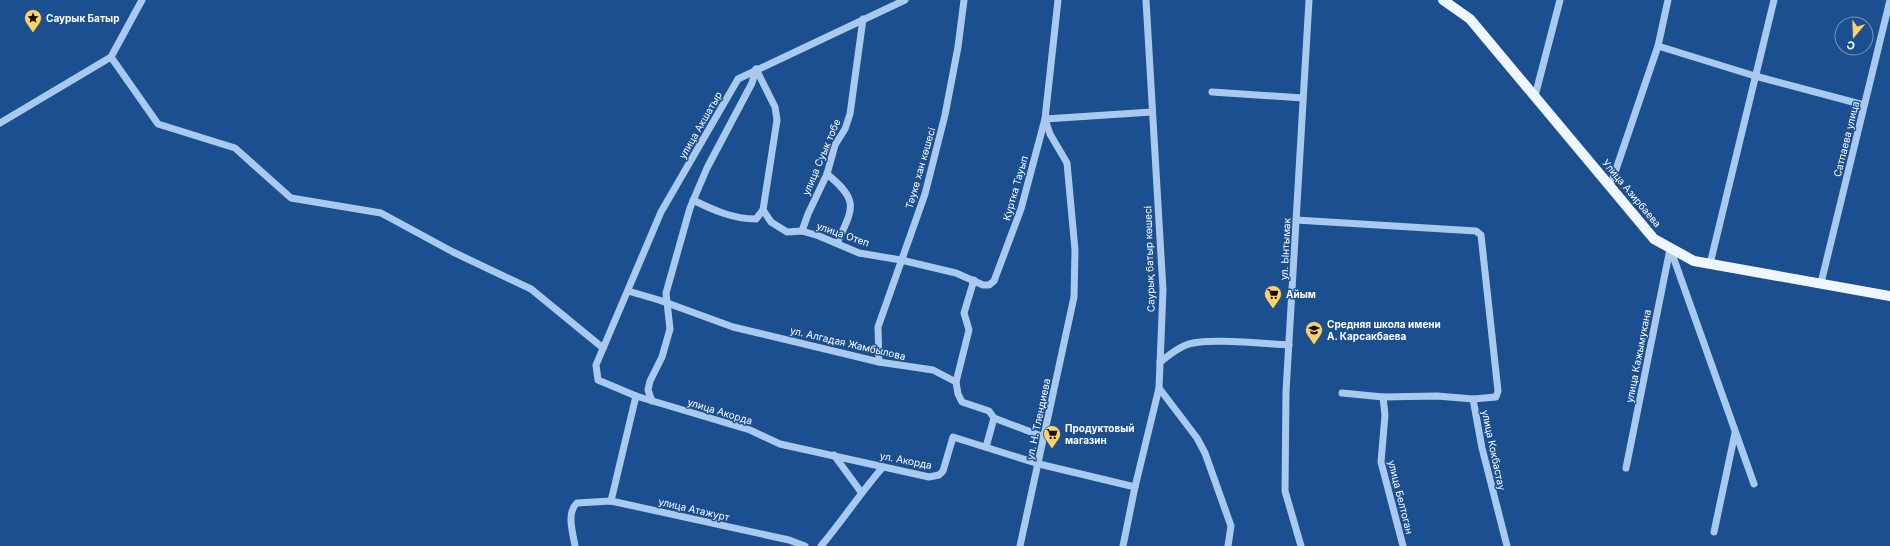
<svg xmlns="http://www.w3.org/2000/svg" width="1890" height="546" viewBox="0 0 1890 546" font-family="Inter,sans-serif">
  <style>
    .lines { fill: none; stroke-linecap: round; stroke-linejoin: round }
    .minor { stroke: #a9c9ee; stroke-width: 7 }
    .major { stroke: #f0f6ff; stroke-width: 10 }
    .labels { text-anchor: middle; stroke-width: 3; stroke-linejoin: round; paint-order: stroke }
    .poi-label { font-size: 10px; font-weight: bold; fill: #fff; stroke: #1b4f8f; text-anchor: start }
    .street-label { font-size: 10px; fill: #fff; stroke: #1b4f8f }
  </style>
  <rect width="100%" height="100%" fill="#1b4f8f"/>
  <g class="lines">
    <g class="minor">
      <polyline points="905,0 738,79 661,212 596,365 598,380 636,396 750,430 780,444 929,477 939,475 943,471 953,437 1039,464 1135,487"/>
      <polyline points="1146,0 1163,290 1159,388 1197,438 1205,453 1231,526 1228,546"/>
      <polyline points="1658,46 1755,76 1864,105"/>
      <polyline points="111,57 158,124 235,148 291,198 381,213 453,252 531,289 603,348"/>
      <polyline points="756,69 775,107 777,120 763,210 771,222 787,232 802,231 819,236 859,253 901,260 956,273 983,285 989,285 994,281 1021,209 1045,119 1058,0"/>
      <polyline points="1212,92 1303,98"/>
      <polyline points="1535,96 1560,0"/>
      <polyline points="0,123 111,57 142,0"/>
      <path d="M827 174C860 201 853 208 837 243"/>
      <polyline points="1610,187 1658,46 1668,0"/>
      <path d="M693 200C713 210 733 219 756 219L763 210"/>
      <polyline points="1296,220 1476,231 1481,235 1498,391 1496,397 1473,399"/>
      <polyline points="802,231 808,214 827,174 835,145 845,129 850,114 863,19"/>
      <polyline points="1670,248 1754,484"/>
      <polyline points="1710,264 1774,0"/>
      <polyline points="1821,283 1890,0"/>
      <polyline points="628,291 659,300 733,327 879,362 933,370 956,382 958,394 962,402 989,411 994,418 1044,437"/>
      <polyline points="879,362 878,327 925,194 945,115 958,47 964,0"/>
      <path d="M1160 362C1168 356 1176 349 1186 345 1205 337 1266 344 1289 345"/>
      <polyline points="956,382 969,330 964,313 974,280"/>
      <polyline points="1342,393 1383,397 1385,415 1381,462 1403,546"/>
      <polyline points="1383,397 1437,396 1473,399 1482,448 1507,546"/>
      <polyline points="652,401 648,390 650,381 662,357 670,329 666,293 690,208 707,168 752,83 756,69"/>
      <polyline points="986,447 994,418"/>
      <polyline points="834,455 861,492"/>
      <polyline points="1626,468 1670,249"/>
      <polyline points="611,501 636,396"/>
      <polyline points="1714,532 1735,433"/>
      <path d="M575 546C573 533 566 513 577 503L611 501 789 540 805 546"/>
      <path d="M821 546C843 520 861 492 883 467"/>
      <polyline points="1020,546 1074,297 1075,250 1067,163 1050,134 1045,119 1152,112"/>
      <polyline points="1123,546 1135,487 1159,388"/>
      <polyline points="1301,546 1285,491 1286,392 1309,0"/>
    </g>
    <polyline class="major" points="1443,0 1470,19 1654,239 1694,261 1890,296"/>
  </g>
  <defs>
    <symbol id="sight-pin" viewBox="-11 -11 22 30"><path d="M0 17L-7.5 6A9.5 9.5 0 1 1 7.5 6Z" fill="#ffd166" stroke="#1b4f8f"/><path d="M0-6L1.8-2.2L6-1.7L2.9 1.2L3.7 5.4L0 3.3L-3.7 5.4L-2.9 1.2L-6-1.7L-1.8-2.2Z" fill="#111"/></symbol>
    <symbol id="supermarket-pin" viewBox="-11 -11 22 30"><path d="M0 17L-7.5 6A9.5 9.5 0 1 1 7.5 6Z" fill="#ffd166" stroke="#1b4f8f"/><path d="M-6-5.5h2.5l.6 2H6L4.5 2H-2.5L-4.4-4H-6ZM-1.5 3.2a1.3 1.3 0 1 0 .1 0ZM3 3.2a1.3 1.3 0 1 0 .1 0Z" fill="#111"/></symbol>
    <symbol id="school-pin" viewBox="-11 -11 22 30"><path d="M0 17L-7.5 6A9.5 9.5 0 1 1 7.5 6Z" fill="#ffd166" stroke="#1b4f8f"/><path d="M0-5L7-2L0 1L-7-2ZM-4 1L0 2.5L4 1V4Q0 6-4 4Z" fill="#111"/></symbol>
  </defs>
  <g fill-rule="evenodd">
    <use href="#sight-pin" x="23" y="8" width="20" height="27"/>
    <use href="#supermarket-pin" x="1263" y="284" width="20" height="27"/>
    <use href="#school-pin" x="1304" y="320" width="20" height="27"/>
    <use href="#supermarket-pin" x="1042" y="424" width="20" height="27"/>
  </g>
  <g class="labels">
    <g class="poi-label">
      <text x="46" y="22">Саурык Батыр</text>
      <text x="1286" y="298">Айым</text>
      <text x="1327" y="328">Средняя школа имени<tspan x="1327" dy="12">А. Карсакбаева</tspan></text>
      <text x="1065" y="432">Продуктовый<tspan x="1065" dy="12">магазин</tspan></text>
    </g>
    <g class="street-label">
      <text transform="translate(700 125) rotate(-60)" y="4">улица Акшатыр</text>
      <text transform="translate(1846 139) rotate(-76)" y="4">Сатпаева улица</text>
      <text transform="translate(821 157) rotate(-67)" y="4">улица Суык тобе</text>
      <text transform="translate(920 168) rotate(-74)" y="4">Тәуке хан көшесі</text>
      <text transform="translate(1015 188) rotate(-74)" y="4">Куртка Тауып</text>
      <text transform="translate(1632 193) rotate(50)" y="4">Улица Азирбаева</text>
      <text transform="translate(843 234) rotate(19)" y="4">улица Отеп</text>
      <text transform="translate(1285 249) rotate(-87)" y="4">ул. Ынтымак</text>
      <text transform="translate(1149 259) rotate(-92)" y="4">Саурық батыр көшесі</text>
      <text transform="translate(848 343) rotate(13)" y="4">ул. Алгадая Жамбылова</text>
      <text transform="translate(1638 356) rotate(-79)" y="4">улица Кажымукана</text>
      <text transform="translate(720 411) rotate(17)" y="4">улица Акорда</text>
      <text transform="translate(1038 419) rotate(-78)" y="4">ул. Н. Тлендиева</text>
      <text transform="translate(1494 450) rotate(78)" y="4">улица Кокбастау</text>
      <text transform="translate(906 460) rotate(11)" y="4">ул. Акорда</text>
      <text transform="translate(1401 497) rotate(76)" y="4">улица Белтоган</text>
      <text transform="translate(694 509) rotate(13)" y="4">улица Атажурт</text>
    </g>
  </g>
  <g transform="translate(1854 36) rotate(199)"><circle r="19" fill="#1b4f8f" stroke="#7695bc"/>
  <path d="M0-3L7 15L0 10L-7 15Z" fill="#ffd166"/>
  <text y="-6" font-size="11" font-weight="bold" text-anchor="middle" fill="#ffffff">С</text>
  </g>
</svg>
